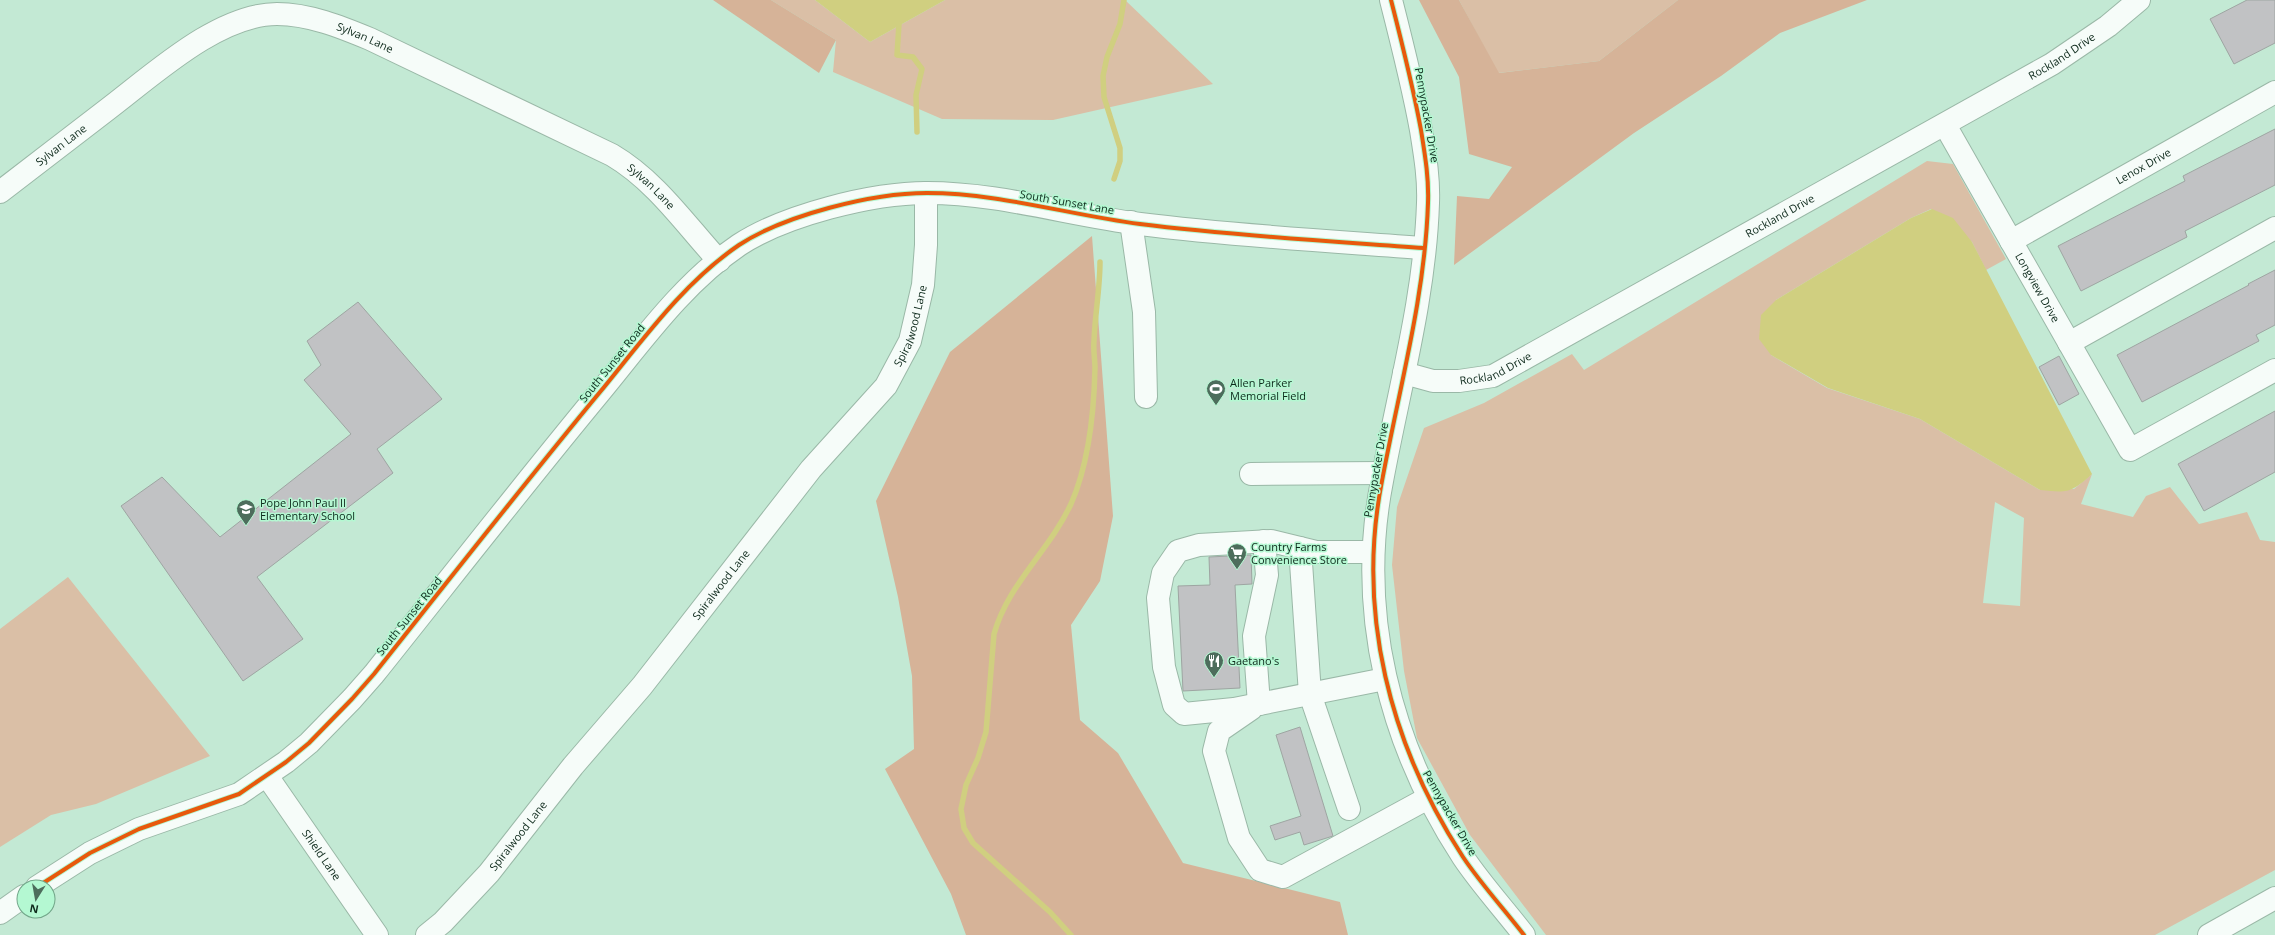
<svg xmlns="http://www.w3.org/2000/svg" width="2275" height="935" viewBox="0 0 2275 935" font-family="'Open Sans',sans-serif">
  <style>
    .green { fill: #dabfa6; fill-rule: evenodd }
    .forest { fill: #d6b398 }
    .water { fill: #d0cf80 }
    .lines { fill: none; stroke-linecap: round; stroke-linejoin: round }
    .stream { stroke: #d0cf80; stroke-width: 5.5 }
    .building { fill: #c1c2c4; stroke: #9ea5a2 }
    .minor-casing { stroke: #9ab8a7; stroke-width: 24 }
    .highway-casing { stroke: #9ab8a7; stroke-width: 24 }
    .minor { stroke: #f6fcf9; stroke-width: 22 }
    .highway { stroke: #f6fcf9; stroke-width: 22 }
    .cycleway-casing { stroke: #b4f8d2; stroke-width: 6 }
    .cycleway { stroke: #e8590c; stroke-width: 4 }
    .labels { text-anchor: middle; stroke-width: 3; stroke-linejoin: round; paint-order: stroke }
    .street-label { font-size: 11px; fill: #0e2a1c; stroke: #b4f8d2 }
    .poi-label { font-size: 11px; fill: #0e2a1c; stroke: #b4f8d2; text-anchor: start }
  </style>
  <rect width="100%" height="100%" fill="#c3e9d4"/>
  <g class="green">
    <polygon points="771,0 815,0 870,42 945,0 1125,0 1213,84 1053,120 942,119 833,72 836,40"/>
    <polygon points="1459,0 1678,0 1599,61 1498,73"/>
    <path d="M1927 161 1953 164 2006 259 1986 270 1972 242 1931 209 1911 218 1776 300 1771 355 1827 388 1920 419 2040 490 2074 489 2092 474 2081 504 2133 517 2146 496 2170 487 2199 524 2247 512 2260 540 2275 542V870L2155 935H1546L1470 835 1417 738 1404 671 1392 565 1397 507 1424 428 1484 403 1572 354 1584 370ZM1995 502 2024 518 2020 606 1983 603Z"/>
    <polygon points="68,577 210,756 96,804 51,815 0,847 0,629"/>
  </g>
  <g class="forest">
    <polygon points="713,0 771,0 836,40 819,73"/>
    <polygon points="1419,0 1459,0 1499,73 1599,61 1678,0 1867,0 1780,33 1721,76 1634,133 1454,265 1457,196 1489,199 1512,167 1469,154 1459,77"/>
    <polygon points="1092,236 1113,516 1100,581 1071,625 1080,720 1118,753 1183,863 1340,902 1348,935 966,935 951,894 885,769 914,749 912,676 898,597 876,501 950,352"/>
  </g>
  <g class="water">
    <polygon points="815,0 945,0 870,42"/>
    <path d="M1932 209 1953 218 1972 242 2092 474C2071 493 2068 493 2040 490L1920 419 1828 388 1771 355 1759 339 1761 315 1776 300 1911 218Z"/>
  </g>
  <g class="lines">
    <g class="stream">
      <polyline points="899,24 897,55 913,57 922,69 916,95 917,132"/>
      <polyline points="1114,179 1120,161 1120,148 1104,97 1103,76 1107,57 1120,24 1124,0"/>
      <path d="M1071 935 1050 912 973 843 964 828 961 809 966 785 978 758 986 732 994 634C1008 584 1049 551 1071 504 1089 463 1094 413 1095 368 1095 359 1093 350 1094 341 1095 314 1100 288 1100 262"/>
    </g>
  </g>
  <g class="building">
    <polygon points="2247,0 2275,0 2275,43 2234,64 2210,19"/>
    <polygon points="2275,129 2275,185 2185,231 2187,237 2081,291 2058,246 2185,181 2183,176"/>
    <polygon points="2275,270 2275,325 2256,335 2259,341 2142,402 2117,355 2249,285 2248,284"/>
    <polygon points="358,302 442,399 377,449 393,473 257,577 303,639 243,681 121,506 162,477 220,537 351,434 304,380 321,365 307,341"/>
    <polygon points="2059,356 2079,394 2059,405 2039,367"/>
    <polygon points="2275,411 2275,472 2204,511 2178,464"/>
    <polygon points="1251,555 1252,584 1235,585 1240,688 1183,691 1178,586 1210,585 1209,557"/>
    <polygon points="1300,727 1333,836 1304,845 1300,832 1275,840 1270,826 1301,816 1276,735"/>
  </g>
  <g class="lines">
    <defs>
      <g id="minor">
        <path d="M1391 0C1402 43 1413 86 1421 130 1425 155 1429 178 1428 203 1425 297 1399 389 1382 481 1356 613 1390 745 1463 857 1481 884 1504 909 1524 935"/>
        <path id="s1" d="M1945 125 2130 450 2275 370"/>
        <path id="s2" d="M0 192C36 164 72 137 108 109 153 75 218 14 277 14 309 14 341 27 370 39L612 155C656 181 685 224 719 261"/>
        <polyline points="1131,222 1144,312 1146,397"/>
        <path id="s3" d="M2011 241 2275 92"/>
        <polyline points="2069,343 2275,228"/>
        <path id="s4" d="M1404 373 1433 381H1459L1493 376 2052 64 2108 26 2139 0"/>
        <polyline points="1251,474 1383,473"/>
        <polyline points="1300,548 1310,694 1349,809"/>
        <polyline points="1373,552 1316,552 1271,541 1199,545 1178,551 1163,573 1158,598 1164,667 1174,705 1184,714 1234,709 1385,679"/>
        <polyline points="1259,704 1254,636 1267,575 1264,541"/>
        <polyline points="1251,709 1219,731 1214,751 1239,838 1260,870 1283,877 1428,798"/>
        <path id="s5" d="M267 776 377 935"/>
        <path d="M37 887 90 853 139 829 239 794 286 762 309 743 352 699 374 674C449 580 523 485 600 392 642 341 683 283 739 245 785 215 872 193 927 193 999 193 1069 215 1140 224 1235 236 1330 241 1424 248"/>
        <polyline points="0,913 24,896"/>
        <path id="s6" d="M427 935 443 922 489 873 573 766 642 686 811 469 886 386 910 341 923 285 926 245V193"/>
      </g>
      <polyline id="highway" points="2209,935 2275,898"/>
    </defs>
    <use href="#minor" class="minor-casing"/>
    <use href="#highway" class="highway-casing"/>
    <use href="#minor" class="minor"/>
    <use href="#highway" class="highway"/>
    <defs>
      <g id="cycleway">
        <path d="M1391 0C1402 43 1413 86 1421 130 1425 155 1429 178 1428 203 1425 297 1399 389 1382 481 1356 613 1390 745 1463 857 1481 884 1504 909 1524 935"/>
        <path d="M37 887 90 853 139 829 239 794 286 762 309 743 352 699 374 674C449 580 523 485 600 392 642 341 683 283 739 245 785 215 872 193 927 193 999 193 1069 215 1140 224 1235 236 1330 241 1424 248"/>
      </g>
    </defs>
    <use href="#cycleway" class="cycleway-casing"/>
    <use href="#cycleway" class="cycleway"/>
  </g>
  <defs>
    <symbol id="stadium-pin" viewBox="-11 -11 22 30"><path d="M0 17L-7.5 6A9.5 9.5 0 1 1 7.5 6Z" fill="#4d6d5c" stroke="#b4f8d2"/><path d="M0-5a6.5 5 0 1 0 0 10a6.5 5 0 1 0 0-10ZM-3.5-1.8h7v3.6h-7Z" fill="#fff"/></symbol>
    <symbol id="school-pin" viewBox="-11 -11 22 30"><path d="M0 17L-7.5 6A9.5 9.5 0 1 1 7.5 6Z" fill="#4d6d5c" stroke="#b4f8d2"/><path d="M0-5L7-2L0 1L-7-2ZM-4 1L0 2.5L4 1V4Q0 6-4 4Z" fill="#fff"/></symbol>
    <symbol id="supermarket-pin" viewBox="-11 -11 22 30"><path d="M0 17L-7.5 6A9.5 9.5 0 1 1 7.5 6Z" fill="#4d6d5c" stroke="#b4f8d2"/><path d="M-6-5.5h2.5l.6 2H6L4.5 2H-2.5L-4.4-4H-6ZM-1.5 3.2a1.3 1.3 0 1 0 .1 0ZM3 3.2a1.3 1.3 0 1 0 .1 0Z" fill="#fff"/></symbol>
    <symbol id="restaurant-pin" viewBox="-11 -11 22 30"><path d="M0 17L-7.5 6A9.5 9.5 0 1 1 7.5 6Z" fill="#4d6d5c" stroke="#b4f8d2"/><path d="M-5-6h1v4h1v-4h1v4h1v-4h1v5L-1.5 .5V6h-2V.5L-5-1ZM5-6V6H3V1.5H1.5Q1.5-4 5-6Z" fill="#fff"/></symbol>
  </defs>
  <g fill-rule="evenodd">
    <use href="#stadium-pin" x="1205" y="378" width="22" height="30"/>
    <use href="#school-pin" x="235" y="498" width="22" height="30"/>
    <use href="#supermarket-pin" x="1226" y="542" width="22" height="30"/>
    <use href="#restaurant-pin" x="1203" y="650" width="22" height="30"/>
  </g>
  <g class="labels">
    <g class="street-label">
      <text dy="4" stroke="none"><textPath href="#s2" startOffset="425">Sylvan Lane</textPath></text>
      <text dy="4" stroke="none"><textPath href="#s4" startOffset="743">Rockland Drive</textPath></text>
      <text transform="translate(1427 115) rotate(80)" y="4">Pennypacker Drive</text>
      <text dy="4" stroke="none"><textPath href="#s2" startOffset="77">Sylvan Lane</textPath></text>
      <text dy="4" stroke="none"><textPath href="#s3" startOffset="152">Lenox Drive</textPath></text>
      <text dy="4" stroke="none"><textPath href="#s2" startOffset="749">Sylvan Lane</textPath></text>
      <text transform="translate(1067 202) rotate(10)" y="4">South Sunset Lane</text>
      <text dy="4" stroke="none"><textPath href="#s4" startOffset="419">Rockland Drive</textPath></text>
      <text dy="4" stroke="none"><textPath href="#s1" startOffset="187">Longview Drive</textPath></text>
      <text dy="4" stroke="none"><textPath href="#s6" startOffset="782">Spiralwood Lane</textPath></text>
      <text transform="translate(612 363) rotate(-51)" y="4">South Sunset Road</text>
      <text dy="4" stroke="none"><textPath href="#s4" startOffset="95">Rockland Drive</textPath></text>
      <text transform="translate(1376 470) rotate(-80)" y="4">Pennypacker Drive</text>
      <text dy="4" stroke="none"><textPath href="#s6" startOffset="458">Spiralwood Lane</textPath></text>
      <text transform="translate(409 616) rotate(-51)" y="4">South Sunset Road</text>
      <text transform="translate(1450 813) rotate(60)" y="4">Pennypacker Drive</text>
      <text dy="4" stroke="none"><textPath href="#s6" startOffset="135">Spiralwood Lane</textPath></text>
      <text dy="4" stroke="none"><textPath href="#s5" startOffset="96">Shield Lane</textPath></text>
    </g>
    <g class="poi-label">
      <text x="1230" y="387">Allen Parker<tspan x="1230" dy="13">Memorial Field</tspan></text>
      <text x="260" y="507">Pope John Paul II<tspan x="260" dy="13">Elementary School</tspan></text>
      <text x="1251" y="551">Country Farms<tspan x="1251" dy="13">Convenience Store</tspan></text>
      <text x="1228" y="665">Gaetano's</text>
    </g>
  </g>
  <g transform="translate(36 899) rotate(191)"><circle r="19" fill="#b4f8d2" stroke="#72a689"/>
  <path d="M0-3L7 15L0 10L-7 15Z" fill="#4d6d5c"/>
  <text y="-6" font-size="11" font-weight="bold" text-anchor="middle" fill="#0e2a1c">N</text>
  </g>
</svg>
